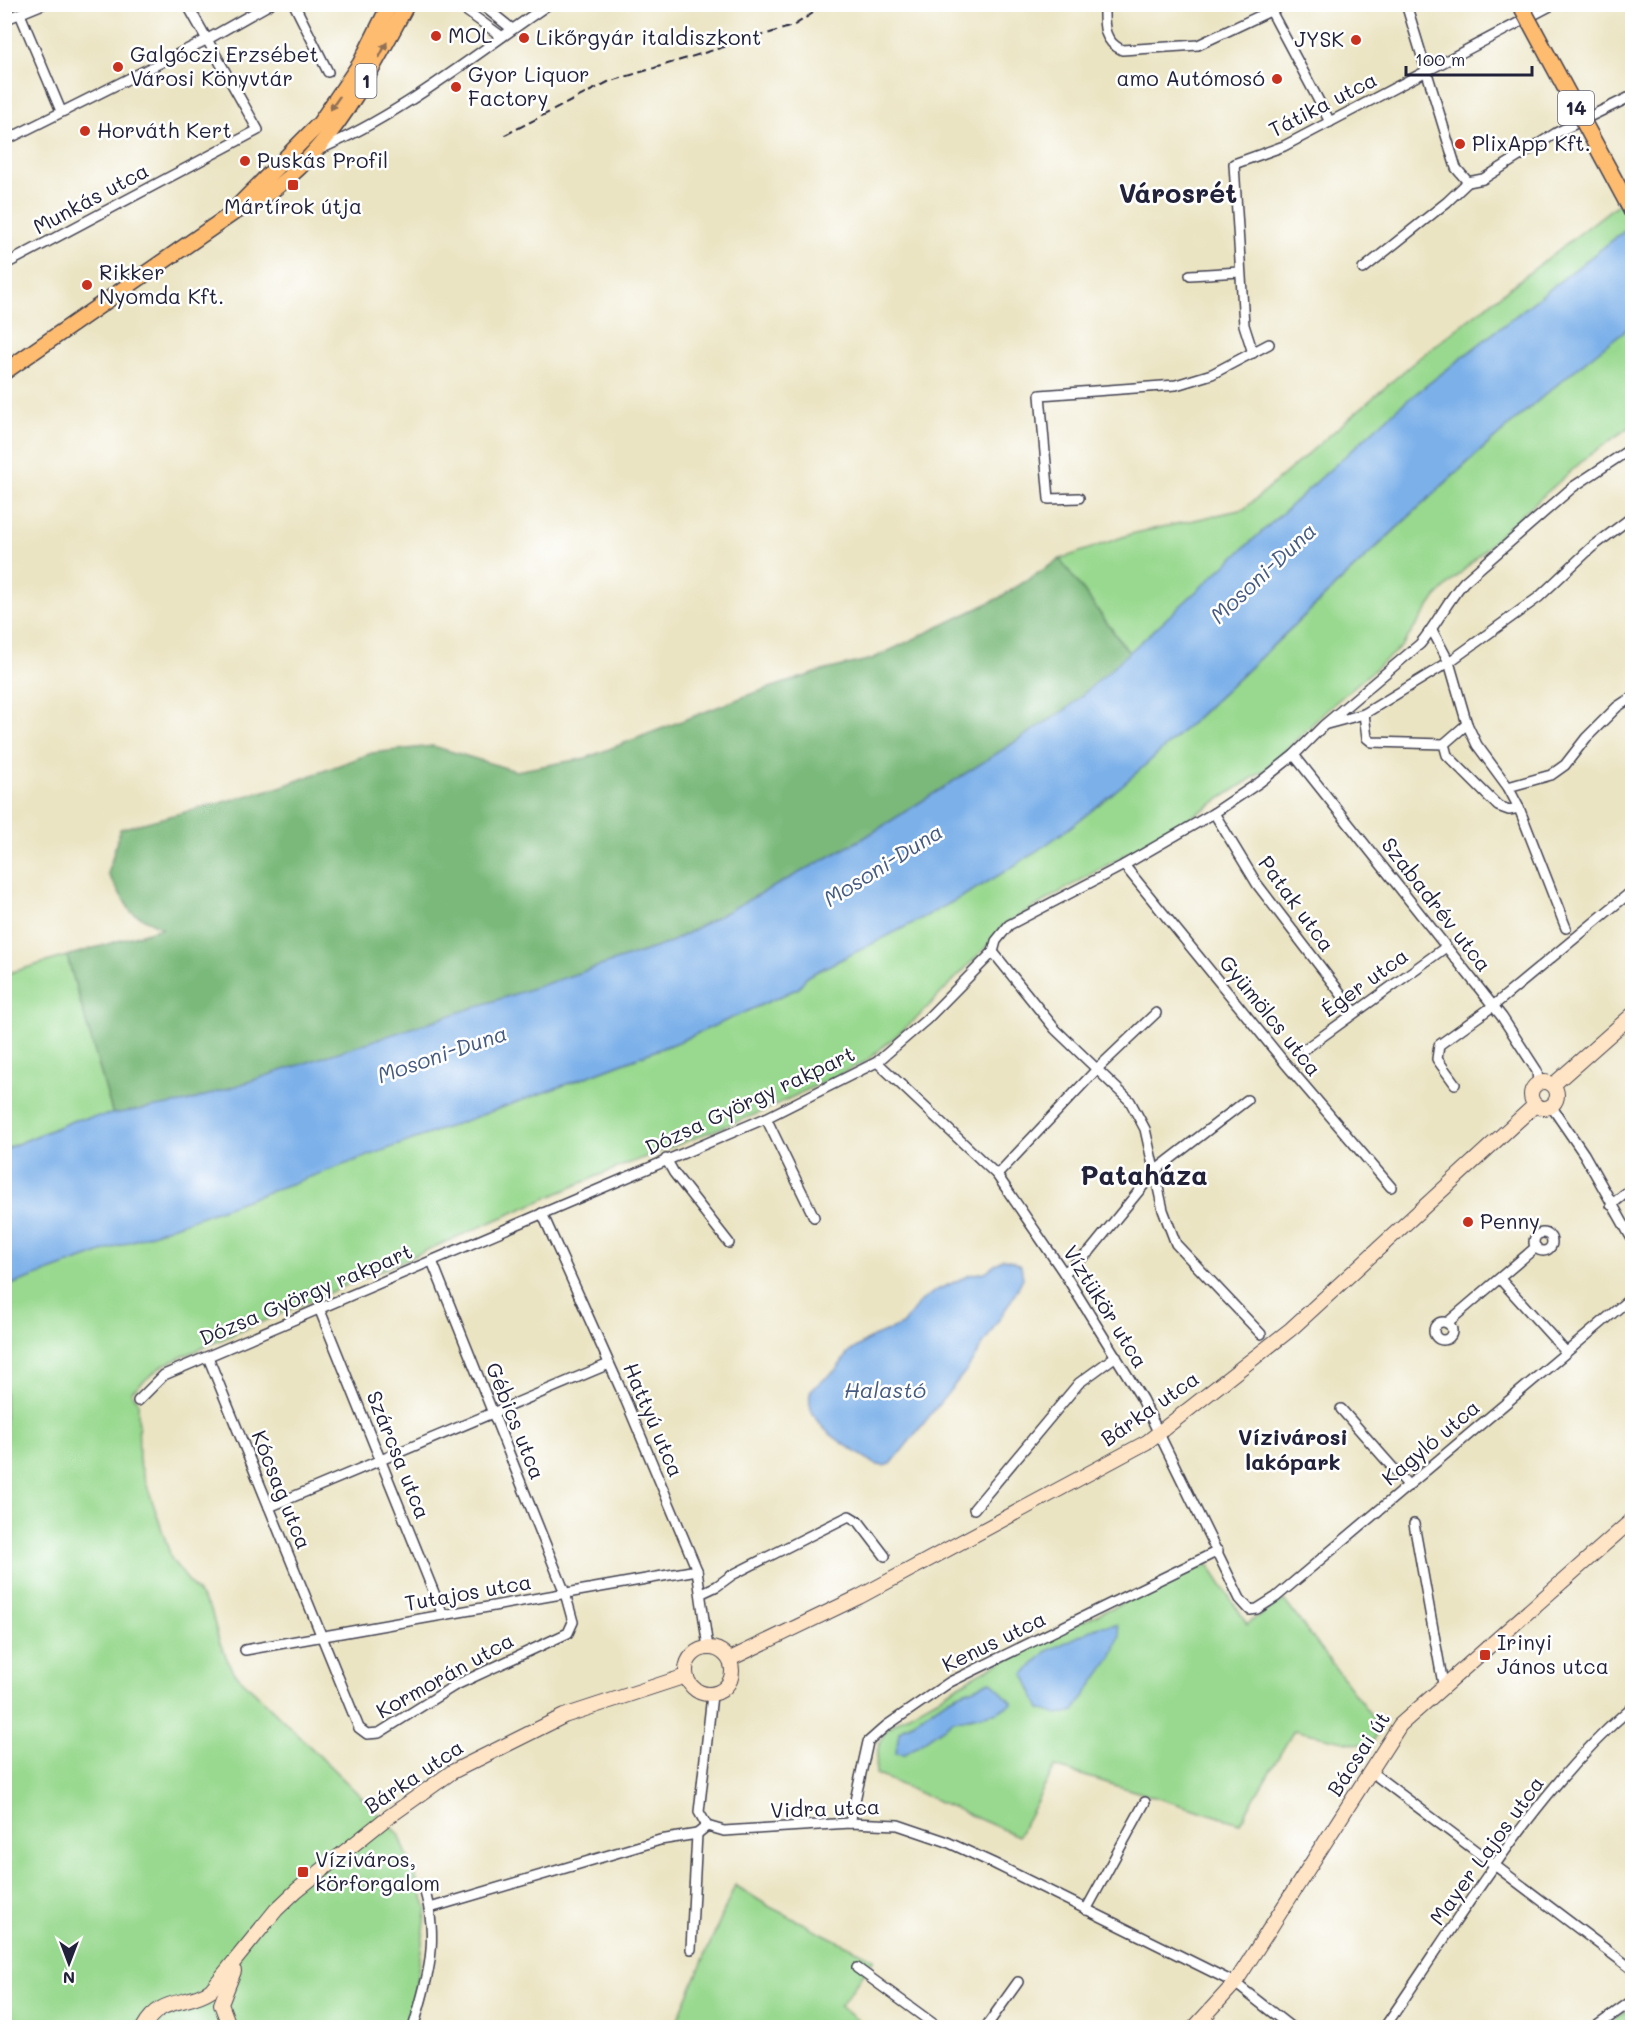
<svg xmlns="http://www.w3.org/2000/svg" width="1637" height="2032" viewBox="0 0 1637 2032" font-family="Mali,sans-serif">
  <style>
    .green { fill: #99d98f; stroke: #5e7e65; stroke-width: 1.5; fill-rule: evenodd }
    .forest { fill: #7ab97a; stroke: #4e6e5a; stroke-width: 1.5 }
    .water { fill: #7bb0e9; stroke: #4e6992; stroke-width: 1.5 }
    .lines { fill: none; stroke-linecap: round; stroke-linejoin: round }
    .street-casing { stroke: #403f4f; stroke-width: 12 }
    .secondary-casing { stroke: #403f4f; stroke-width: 16 }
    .primary-casing { stroke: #403f4f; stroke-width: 18 }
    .street { stroke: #fff; stroke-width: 9 }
    .secondary { stroke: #ffe4c6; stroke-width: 14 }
    .primary { stroke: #febc70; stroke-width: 15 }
    .rail { stroke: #22223b; stroke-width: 2; stroke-dasharray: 9 4.5; stroke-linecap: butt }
    .primary-bridge-casing { stroke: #403f4f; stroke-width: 18; stroke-linecap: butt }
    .primary-bridge { stroke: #febc70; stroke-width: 15 }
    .oneway { fill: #906f56 }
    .poi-dot { fill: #c8321e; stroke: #fff; stroke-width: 2 }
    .labels { text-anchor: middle; stroke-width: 5; stroke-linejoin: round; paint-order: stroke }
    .shield { fill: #fff; stroke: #646476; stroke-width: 1.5 }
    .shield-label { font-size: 20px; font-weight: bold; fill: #22223b }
    .poi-label { font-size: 21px; fill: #22223b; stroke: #fff; text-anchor: start }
    .street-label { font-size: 21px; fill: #22223b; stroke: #fff }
    .water-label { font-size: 22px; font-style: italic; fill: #465b81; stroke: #fff }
    .neighbourhood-label { font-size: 22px; font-weight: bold; fill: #22223b; stroke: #fff }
    .district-label { font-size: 27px; font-weight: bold; fill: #22223b; stroke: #fff }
  </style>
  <rect width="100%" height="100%" fill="#fff"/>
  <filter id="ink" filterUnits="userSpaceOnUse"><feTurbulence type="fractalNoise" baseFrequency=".0167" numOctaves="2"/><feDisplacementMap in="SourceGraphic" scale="12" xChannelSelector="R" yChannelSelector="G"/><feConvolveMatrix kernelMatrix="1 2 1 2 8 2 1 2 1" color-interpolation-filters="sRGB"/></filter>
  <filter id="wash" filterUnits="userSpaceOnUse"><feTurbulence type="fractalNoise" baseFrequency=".008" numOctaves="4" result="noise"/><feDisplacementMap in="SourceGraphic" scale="24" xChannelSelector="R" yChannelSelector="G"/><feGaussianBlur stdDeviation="1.35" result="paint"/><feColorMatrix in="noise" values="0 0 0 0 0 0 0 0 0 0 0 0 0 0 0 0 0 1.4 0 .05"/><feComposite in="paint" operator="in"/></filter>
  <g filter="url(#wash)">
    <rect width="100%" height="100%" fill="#ebe4c3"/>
    <g class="green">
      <polygon points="1632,193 1632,225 1400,406 1129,653 1060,559 1131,534 1244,509 1419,358"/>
      <path d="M1632 325V425L1587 457 1509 526 1436 597 1402 646 1329 708 1265 770 1206 808 1003 925 991 942 918 1017 865 1062 759 1113 602 1174 163 1365 131 1392 138 1401 139 1461 172 1560 211 1610 219 1641 232 1670 399 1834 427 1908 410 2027 5 2028V1287L578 1080 678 1042 799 988 805 977C901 929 1002 882 1086 815 1147 766 1203 712 1260 658 1381 544 1500 425 1632 325Z"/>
      <polygon points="67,956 113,1115 75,1120 5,1149 5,974"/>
      <path d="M1208 1564 1247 1624 1284 1600 1380 1727 1370 1747 1294 1730 1240 1823 1055 1767 1018 1836 876 1774C876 1759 877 1738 890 1727 907 1713 930 1703 949 1691 1031 1642 1121 1604 1208 1564ZM991 1681 998 1712 953 1721 905 1754 899 1731 949 1698Z"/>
      <polygon points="735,1885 770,1907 874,1959 840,2006 866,2027 674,2028"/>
      <polygon points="1632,2007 1632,2027 1601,2027"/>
    </g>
    <polygon class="forest" points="1060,559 1129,653 1067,709 864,838 667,944 187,1102 113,1115 67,956 162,928 131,912 108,874 120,829 280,787 372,753 433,746 516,771 586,758 751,694 822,671 872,659 999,598"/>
    <g class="water">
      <path d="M1632 225V325C1501 424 1383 541 1264 654 1206 709 1149 765 1086 815 1002 882 901 929 806 977L799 988 678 1042 578 1080 5 1287V1149L75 1120 187 1102 667 944 864 838 1067 709 1400 406Z"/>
      <path d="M1003 1259 1013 1261 1021 1266 1023 1278 1014 1296 968 1368 891 1464 883 1466 875 1464C852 1448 800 1425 811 1390L837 1369 848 1353 871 1338 902 1325 920 1302 935 1291 970 1275 985 1272Z"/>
      <polygon points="1117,1625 1120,1635 1111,1658 1074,1711 1058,1715 1040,1709 1024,1674 1047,1651 1100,1626"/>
      <polygon points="991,1681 1012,1703 998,1712 953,1721 905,1754 896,1753 899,1732 949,1698"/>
    </g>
  </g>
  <g filter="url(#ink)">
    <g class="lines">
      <defs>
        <g id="street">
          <polyline points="294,4 328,72"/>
          <polyline points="457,4 501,36"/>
          <polyline points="481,4 512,29"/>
          <path d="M1104 4C1104 25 1102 40 1122 50L1198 45 1285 4"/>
          <polyline points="1406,4 1456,168 1468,182"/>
          <polyline points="1631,4 1632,8"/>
          <polyline points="1271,11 1330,122"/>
          <polyline points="20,14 61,111"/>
          <polyline points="4,20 43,4"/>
          <polyline points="4,141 208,39 270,4"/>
          <path d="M318 150C401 115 474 55 549 4"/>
          <polyline points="1468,182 1483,179 1556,133 1632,96"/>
          <polyline points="4,265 258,130 187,4"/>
          <polyline points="1363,269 1447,202 1468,182"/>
          <polyline points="1190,275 1240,272"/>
          <polyline points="1253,353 1244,325 1234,164 1284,146 1554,4"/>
          <polyline points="1079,498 1049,499 1040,395 1176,385 1212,374 1269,344"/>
          <polyline points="1432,630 1449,662 1467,724 1477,745 1508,787 1519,808 1566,928"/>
          <polyline points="1364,714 1367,738 1372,742 1444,744 1447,755 1498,806 1509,810 1519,808"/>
          <polyline points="1327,724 1364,714 1449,662 1539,597 1591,548 1632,517"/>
          <polyline points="1444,744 1467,724"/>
          <polyline points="1294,755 1502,1017 1537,1071 1538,1083"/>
          <polyline points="1508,787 1551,775 1565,765 1586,738 1617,707 1632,697"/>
          <polyline points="1214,813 1257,884 1355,1012"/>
          <polyline points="1124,865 1285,1063 1391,1187"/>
          <polyline points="993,952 1055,1029 1130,1101 1145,1129 1163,1210 1176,1244 1261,1334"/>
          <polyline points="1305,1049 1446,947"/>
          <polyline points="877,1062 997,1175 1064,1273 1142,1399 1240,1599 1250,1610 1257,1609 1276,1597 1632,1297"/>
          <polyline points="1455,1084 1437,1059 1439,1045 1493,1006 1632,891"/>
          <polyline points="1551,1106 1584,1154 1632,1239"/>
          <polyline points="766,1118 814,1217"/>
          <polyline points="666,1159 674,1173 729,1243"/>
          <polyline points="997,1175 1098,1068 1156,1013"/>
          <polyline points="1611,1205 1632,1188"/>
          <polyline points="542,1213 626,1401 697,1570 708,1648"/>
          <circle cx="1543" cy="1242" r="9"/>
          <polyline points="1064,1273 1090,1251 1156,1170 1247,1100"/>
          <polyline points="1500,1279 1566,1352"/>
          <polyline points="319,1308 443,1615"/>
          <circle cx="1443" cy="1331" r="9"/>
          <polyline points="1447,1323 1536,1247"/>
          <polyline points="208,1357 359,1728 367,1734 379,1733 454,1686 568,1633 573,1622 565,1593 432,1261"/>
          <path d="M138 1401 164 1375 766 1118 877 1062 926 1020 993 952 996 941 1009 925 1124 865 1214 813 1260 782 1294 755 1324 725 1420 644C1437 624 1447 601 1464 582L1573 487 1632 448"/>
          <polyline points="1341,1409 1409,1486"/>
          <polyline points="269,1507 609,1364"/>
          <polyline points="974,1509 1079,1383 1116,1356"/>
          <polyline points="1414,1524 1443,1684"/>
          <polyline points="702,1593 717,1586 732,1575 849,1516 859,1522 885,1556"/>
          <polyline points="245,1650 697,1570"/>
          <polyline points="712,1695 699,1812 707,1826 724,1831 850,1823 898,1825 945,1841 993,1863 1235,1983 1292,2028"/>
          <polyline points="1370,1771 1632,1969"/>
          <polyline points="850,1823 868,1742 886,1726 950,1682 1218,1551"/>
          <polyline points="430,1908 660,1840 697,1834 707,1826"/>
          <polyline points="1086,1910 1145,1802"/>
          <polyline points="691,1949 697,1834"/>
          <polyline points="857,1968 939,2028"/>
          <path d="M413 2028C428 1979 440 1939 424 1889"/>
          <polyline points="985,2028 1018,1982"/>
          <path d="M1384 2028C1459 1920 1533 1792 1632 1707"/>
          <polyline points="1594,2028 1632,2001"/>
        </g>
        <g id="secondary">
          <circle cx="1544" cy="1095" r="13"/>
          <polyline points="1553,1085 1632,1015"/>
          <circle cx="709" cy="1671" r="23"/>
          <polyline points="730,1659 859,1597 1147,1442 1291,1329 1535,1105"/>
          <path d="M143 2028C161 1995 186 2007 211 1990L276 1910 297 1890 383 1821 452 1772 564 1716 686 1676"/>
          <polyline points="230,2028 221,2004 234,1971"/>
          <polyline points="1194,2028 1235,1983 1400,1725 1632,1520"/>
        </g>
        <g id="primary">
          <polyline points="238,206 320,123 360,64 390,4"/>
          <path d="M4 372 233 213C321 174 363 84 407 4"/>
        </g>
      </defs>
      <use href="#street" class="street-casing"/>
      <use href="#secondary" class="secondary-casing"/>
      <use href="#primary" class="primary-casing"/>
      <use href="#street" class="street"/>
      <use href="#secondary" class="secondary"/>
      <use href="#primary" class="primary"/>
      <g class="rail">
        <polyline points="689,7 694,4"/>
        <polyline points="505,135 608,82 793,26 827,4"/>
      </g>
      <defs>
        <polyline id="primary-bridge" points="1520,4 1632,212"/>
      </defs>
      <use href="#primary-bridge" class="primary-bridge-casing"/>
      <use href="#primary-bridge" class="primary-bridge"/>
    </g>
    <defs><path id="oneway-solid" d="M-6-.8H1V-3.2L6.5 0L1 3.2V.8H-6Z" transform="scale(1.5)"/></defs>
    <g class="oneway">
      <use href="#oneway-solid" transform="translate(383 50) rotate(-63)"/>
      <use href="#oneway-solid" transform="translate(335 103) rotate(125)"/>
    </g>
  </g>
  <g class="poi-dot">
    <circle cx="436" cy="36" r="6"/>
    <circle cx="524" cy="38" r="6"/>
    <circle cx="1356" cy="40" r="6"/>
    <circle cx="118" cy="67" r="6"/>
    <circle cx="1277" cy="79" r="6"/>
    <circle cx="456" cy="87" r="6"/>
    <circle cx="85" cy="131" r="6"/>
    <circle cx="1460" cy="144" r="6"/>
    <circle cx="245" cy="161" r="6"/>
    <rect x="287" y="179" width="12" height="12" rx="3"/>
    <circle cx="87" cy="285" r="6"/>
    <circle cx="1468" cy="1222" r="6"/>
    <rect x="1479" y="1649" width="12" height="12" rx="3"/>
    <rect x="297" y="1866" width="12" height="12" rx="3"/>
  </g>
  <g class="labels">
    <g class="shield">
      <rect x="355.5" y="64" width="21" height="34" rx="4.5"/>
      <rect x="1558" y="91" width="36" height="34" rx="4.5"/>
    </g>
    <g class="shield-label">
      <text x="366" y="88">1</text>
      <text x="1576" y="115">14</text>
    </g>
    <g class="poi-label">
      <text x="448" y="43">MOL</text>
      <text x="536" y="45">Likőrgyár italdiszkont</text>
      <text x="1344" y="47" text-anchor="end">JYSK</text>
      <text x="130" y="62">Galgóczi Erzsébet<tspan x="130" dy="24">Városi Könyvtár</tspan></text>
      <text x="468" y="82">Gyor Liquor<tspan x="468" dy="24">Factory</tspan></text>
      <text x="1265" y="86" text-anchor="end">amo Autómosó</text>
      <text x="97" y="138">Horváth Kert</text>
      <text x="1472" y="151">PlixApp Kft.</text>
      <text x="257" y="168">Puskás Profil</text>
      <text x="293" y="214" text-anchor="middle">Mártírok útja</text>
      <text x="99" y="280">Rikker<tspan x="99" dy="24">Nyomda Kft.</tspan></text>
      <text x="1480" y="1229">Penny</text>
      <text x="1497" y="1650">Irinyi<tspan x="1497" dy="24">János utca</tspan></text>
      <text x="315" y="1867">Víziváros,<tspan x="315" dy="24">körforgalom</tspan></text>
    </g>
    <g class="street-label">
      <text transform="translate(1323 105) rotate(-27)" y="7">Tátika utca</text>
      <text transform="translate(91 199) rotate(-28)" y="7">Munkás utca</text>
      <text transform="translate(1296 904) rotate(54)" y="7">Patak utca</text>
      <text transform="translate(1436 905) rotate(52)" y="7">Szabadrév utca</text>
      <text transform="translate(1365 983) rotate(-36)" y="7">Éger utca</text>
      <text transform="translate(1270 1016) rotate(51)" y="7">Gyümölcs utca</text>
      <text transform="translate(750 1101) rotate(-25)" y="7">Dózsa György rakpart</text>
      <text transform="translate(306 1295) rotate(-23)" y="7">Dózsa György rakpart</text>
      <text transform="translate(1105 1307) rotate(58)" y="7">Víztükör utca</text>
      <text transform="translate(1150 1409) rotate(-35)" y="7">Bárka utca</text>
      <text transform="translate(653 1420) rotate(67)" y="7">Hattyú utca</text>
      <text transform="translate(515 1421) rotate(68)" y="7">Gébics utca</text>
      <text transform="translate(1431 1443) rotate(-40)" y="7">Kagyló utca</text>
      <text transform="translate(398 1455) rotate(68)" y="7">Szárcsa utca</text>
      <text transform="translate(281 1490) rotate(68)" y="7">Kócsag utca</text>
      <text transform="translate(468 1593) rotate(-10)" y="7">Tutajos utca</text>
      <text transform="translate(994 1642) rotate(-26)" y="7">Kenus utca</text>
      <text transform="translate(445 1676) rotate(-29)" y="7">Kormorán utca</text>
      <text transform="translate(1359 1754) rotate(-57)" y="7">Bácsai út</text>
      <text transform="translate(414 1777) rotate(-34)" y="7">Bárka utca</text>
      <text transform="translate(825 1809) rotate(-2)" y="7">Vidra utca</text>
      <text transform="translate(1487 1851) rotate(-54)" y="7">Mayer Lajos utca</text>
    </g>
    <g class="water-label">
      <text transform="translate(1263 573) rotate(-43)" y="8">Mosoni-Duna</text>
      <text transform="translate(883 865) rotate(-32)" y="8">Mosoni-Duna</text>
      <text transform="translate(442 1054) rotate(-19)" y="8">Mosoni-Duna</text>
      <text x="885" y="1398">Halastó</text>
    </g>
    <g class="neighbourhood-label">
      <text x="1293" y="1445">Vízivárosi<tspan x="1293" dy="25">lakópark</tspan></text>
    </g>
    <g class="district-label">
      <text x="1178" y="203">Városrét</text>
      <text x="1144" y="1185">Pataháza</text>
    </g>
  </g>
  <rect width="1637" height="2032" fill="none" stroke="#fff" stroke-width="24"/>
  <g transform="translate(69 1963) rotate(180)" stroke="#ffffff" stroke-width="4.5" paint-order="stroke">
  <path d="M0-4.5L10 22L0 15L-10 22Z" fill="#22223b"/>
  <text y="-9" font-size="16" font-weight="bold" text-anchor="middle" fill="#22223b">N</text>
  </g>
  <path d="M1406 66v9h126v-9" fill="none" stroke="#22223b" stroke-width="3"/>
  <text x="1415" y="66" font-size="18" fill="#22223b" stroke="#ffffff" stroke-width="4.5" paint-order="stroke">100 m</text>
</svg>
